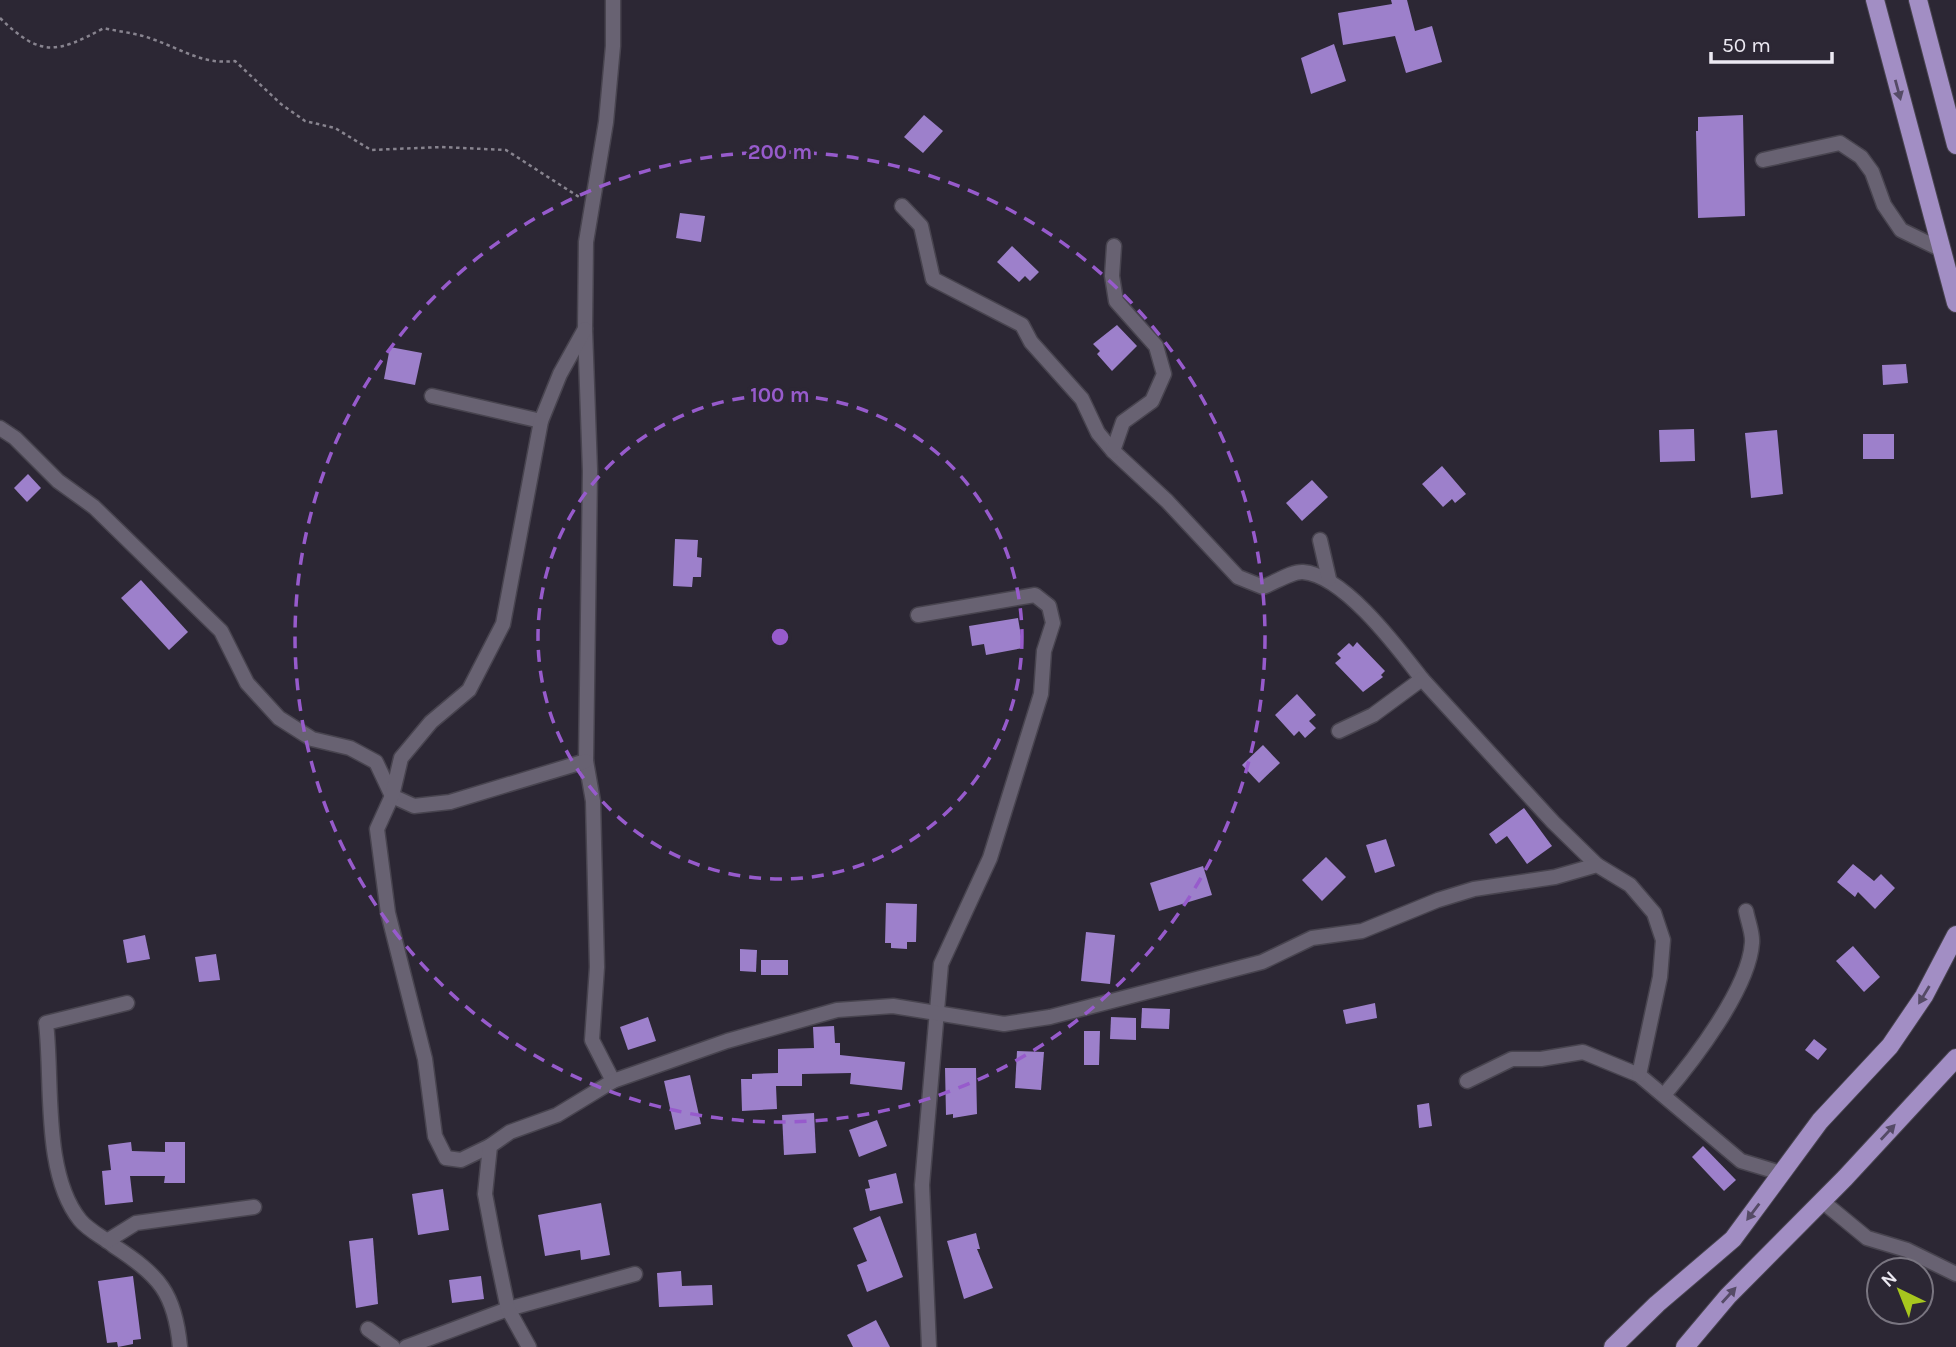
<svg xmlns="http://www.w3.org/2000/svg" width="1956" height="1347" viewBox="0 0 1956 1347" font-family="Karla,sans-serif">
  <style>
    .building { fill: #9d80cb }
    .lines { fill: none; stroke-linecap: round; stroke-linejoin: round }
    .street-casing { stroke: #48444f; stroke-width: 17 }
    .primary-casing { stroke: #48444f; stroke-width: 20 }
    .path { stroke: #88848f; stroke-width: 2.5; stroke-dasharray: 3.5 3.5; stroke-linecap: butt }
    .street { stroke: #686272; stroke-width: 14 }
    .primary { stroke: #a28ec4; stroke-width: 18 }
    .oneway { fill: #554b66 }
    .ring { fill: none; stroke: #975bcc; stroke-width: 3.5; stroke-dasharray: 12 9 }
    .centre { fill: #975bcc; stroke: #2c2734; stroke-width: 3.5 }
    .ring-label { font-size: 21px; text-anchor: middle; font-weight: bold; fill: #975bcc; stroke: #2c2734; stroke-width: 7; stroke-linejoin: round; paint-order: stroke }
  </style>
  <rect width="100%" height="100%" fill="#2c2734"/>
  <g class="building">
    <polygon points="1391,0 1407,0 1415,31 1432,26 1442,62 1406,73 1395,36 1343,45 1338,13 1392,4"/>
    <polygon points="1334,44 1346,81 1311,94 1301,58"/>
    <polygon points="924,115 943,131 923,153 904,137"/>
    <polygon points="1743,115 1745,216 1698,218 1696,131 1698,131 1698,117"/>
    <polygon points="680,213 705,216 701,242 676,238"/>
    <polygon points="1012,246 1039,272 1030,281 1025,276 1019,282 997,262"/>
    <polygon points="1117,325 1137,346 1112,371 1097,354 1100,351 1093,344"/>
    <polygon points="390,347 422,353 415,385 384,379"/>
    <polygon points="1906,364 1908,383 1883,385 1882,365"/>
    <polygon points="1694,429 1695,461 1660,462 1659,430"/>
    <polygon points="1777,430 1783,494 1751,498 1745,433"/>
    <rect x="1863" y="434" width="31" height="25"/>
    <polygon points="1442,466 1466,494 1455,503 1452,499 1443,507 1422,484"/>
    <polygon points="28,474 41,488 27,502 14,488"/>
    <polygon points="1312,480 1328,497 1302,521 1286,503"/>
    <polygon points="675,539 698,540 697,557 702,558 701,577 693,577 692,587 673,586"/>
    <polygon points="141,580 188,632 169,650 121,598"/>
    <polygon points="1018,618 1023,648 986,655 984,644 972,646 969,626"/>
    <polygon points="1357,642 1385,671 1381,675 1383,677 1363,692 1335,663 1341,658 1337,654 1349,643 1353,647"/>
    <polygon points="1297,694 1316,715 1309,721 1316,728 1305,738 1299,731 1294,736 1275,715"/>
    <polygon points="1263,745 1280,763 1259,783 1242,765"/>
    <polygon points="1524,808 1552,846 1527,864 1507,836 1496,844 1489,834"/>
    <polygon points="1386,839 1395,866 1375,873 1366,845"/>
    <polygon points="1326,857 1346,877 1322,901 1302,880"/>
    <polygon points="1853,864 1874,881 1881,874 1895,888 1875,909 1858,892 1855,897 1837,882"/>
    <polygon points="1203,866 1212,895 1159,911 1150,883"/>
    <polygon points="886,903 917,904 916,942 907,942 907,949 891,948 891,943 885,943"/>
    <polygon points="1086,932 1115,935 1110,984 1081,981"/>
    <polygon points="145,935 150,959 127,963 123,940"/>
    <polygon points="1853,946 1880,977 1864,992 1836,961"/>
    <polygon points="740,949 757,950 756,972 740,971"/>
    <polygon points="216,954 220,980 199,982 195,957"/>
    <rect x="761" y="960" width="27" height="15"/>
    <polygon points="1375,1003 1377,1018 1346,1024 1343,1010"/>
    <polygon points="1142,1008 1170,1009 1169,1029 1141,1028"/>
    <polygon points="648,1017 656,1041 628,1050 620,1027"/>
    <polygon points="1111,1017 1136,1018 1136,1040 1110,1039"/>
    <polygon points="834,1026 835,1043 840,1043 840,1055 905,1062 902,1090 850,1084 851,1073 802,1074 802,1086 776,1086 777,1109 742,1111 741,1079 752,1079 752,1074 778,1073 778,1049 814,1048 813,1027"/>
    <polygon points="1084,1031 1100,1031 1099,1065 1084,1065"/>
    <polygon points="1814,1039 1827,1049 1818,1060 1805,1050"/>
    <polygon points="1017,1051 1044,1052 1041,1090 1015,1088"/>
    <polygon points="945,1068 976,1068 977,1114 953,1118 953,1114 946,1115"/>
    <polygon points="690,1075 701,1124 675,1130 664,1081"/>
    <polygon points="1429,1103 1432,1126 1419,1128 1417,1105"/>
    <polygon points="814,1113 816,1153 784,1155 782,1115"/>
    <polygon points="877,1120 887,1146 859,1157 849,1130"/>
    <polygon points="131,1142 132,1151 165,1152 165,1142 185,1142 185,1183 164,1183 165,1176 130,1176 133,1202 105,1205 102,1171 111,1170 108,1145"/>
    <polygon points="1703,1146 1736,1180 1724,1191 1692,1157"/>
    <polygon points="896,1173 903,1203 870,1211 865,1189 870,1188 868,1180"/>
    <polygon points="443,1189 449,1230 418,1235 412,1194"/>
    <polygon points="601,1203 610,1255 581,1260 580,1250 545,1256 538,1215"/>
    <polygon points="880,1216 903,1277 867,1292 857,1265 867,1261 853,1228"/>
    <polygon points="976,1233 980,1249 977,1249 993,1288 964,1299 947,1241"/>
    <polygon points="373,1238 378,1304 356,1308 349,1241"/>
    <polygon points="681,1271 682,1286 712,1285 713,1305 659,1307 657,1273"/>
    <polygon points="133,1276 141,1339 133,1340 133,1344 118,1347 117,1342 107,1343 98,1281"/>
    <polygon points="481,1276 484,1299 452,1303 449,1280"/>
    <polygon points="876,1320 890,1347 853,1347 847,1335"/>
  </g>
  <g class="lines">
    <defs>
      <g id="street">
        <polyline points="613,0 613,46 606,122 586,242 585,329 590,471 586,761 593,801 597,967 592,1040 613,1081"/>
        <polyline points="1763,160 1840,143 1861,157 1872,172 1884,205 1901,230 1940,249"/>
        <path d="M902 206 921 226 933 279 1022 325 1031 342 1082 399 1098 433 1113 451 1167 501 1238 577 1263 587C1274 583 1292 571 1303 572 1344 575 1398 648 1422 679"/>
        <polyline points="432,396 541,421"/>
        <polyline points="0,428 15,438 58,481 94,507 221,631 247,683 279,718 312,739 350,748 376,762 392,796 414,806 450,802 586,761"/>
        <polyline points="1113,451 1123,422 1152,401 1164,374 1156,346 1116,301 1112,276 1114,246"/>
        <polyline points="1320,540 1329,579"/>
        <polyline points="918,615 1035,595 1049,606 1053,623 1044,651 1041,694 990,858 941,964 922,1185 929,1347"/>
        <polyline points="1339,731 1373,715 1422,679 1553,822 1597,865"/>
        <path d="M127 1003 46 1023C53 1080 42 1173 80 1220 88 1230 104 1238 114 1246 159 1275 175 1293 180 1347"/>
        <polyline points="1467,1081 1512,1059 1541,1059 1583,1052 1639,1075 1741,1161 1781,1173"/>
        <path d="M1664 1095C1694 1060 1749 988 1752 943 1753 933 1748 922 1746 911"/>
        <polyline points="490,1146 461,1160 446,1158 435,1136 425,1059 388,913 377,829 392,796 401,758 431,722 469,690 503,624 541,421 560,374 585,329"/>
        <polyline points="1822,1201 1867,1238 1907,1250 1956,1274"/>
        <polyline points="107,1241 136,1223 254,1207"/>
        <polyline points="368,1329 393,1347"/>
        <polyline points="406,1347 508,1309 635,1274"/>
        <polyline points="529,1347 508,1309 495,1247 485,1194 490,1146 510,1132 557,1115 613,1081 727,1041 837,1010 893,1006 1004,1024 1050,1017 1262,962 1312,938 1362,931 1438,900 1474,889 1555,877 1597,865 1630,885 1654,913 1663,940 1660,977 1639,1075"/>
      </g>
      <g id="primary">
        <polyline points="1875,0 1956,303"/>
        <polyline points="1918,0 1956,145"/>
        <polyline points="1613,1347 1657,1304 1733,1239 1820,1121 1890,1046 1924,996 1956,935"/>
        <polyline points="1685,1347 1728,1296 1845,1178 1956,1058"/>
      </g>
    </defs>
    <use href="#street" class="street-casing"/>
    <use href="#primary" class="primary-casing"/>
    <path class="path" d="M0 18C41 58 57 53 104 28 120 32 137 33 152 39 182 49 202 65 235 61L281 104 305 121 335 128 371 150 442 147 506 150 579 197"/>
    <use href="#street" class="street"/>
    <use href="#primary" class="primary"/>
  </g>
  <defs><path id="oneway-solid" d="M-6-.8H1V-3.2L6.5 0L1 3.2V.8H-6Z" transform="scale(1.75)"/></defs>
  <g class="oneway">
    <use href="#oneway-solid" transform="translate(1898 90) rotate(75)"/>
    <use href="#oneway-solid" transform="translate(1924 995) rotate(121)"/>
    <use href="#oneway-solid" transform="translate(1888 1132) rotate(-47)"/>
    <use href="#oneway-solid" transform="translate(1753 1212) rotate(127)"/>
    <use href="#oneway-solid" transform="translate(1729 1295) rotate(-48)"/>
  </g>
  <g class="ring">
    <circle cx="780" cy="637" r="242"/>
    <circle cx="780" cy="637" r="485"/>
  </g>
  <circle cx="780" cy="637" r="10" class="centre"/>
  <g class="ring-label">
    <text x="780" y="159">200 m</text>
    <text x="780" y="402">100 m</text>
  </g>
  <g transform="translate(1900 1291) rotate(317)"><circle r="33" fill="#2c2734" stroke="#797580" stroke-width="2"/>
  <path d="M0-5L12 26L0 18L-12 26Z" fill="#a7c71e"/>
  <text y="-10" font-size="19" font-weight="bold" text-anchor="middle" fill="#ece9f2">N</text>
  </g>
  <path d="M1711 52v10h121v-10" fill="none" stroke="#ece9f2" stroke-width="3.5"/>
  <text x="1722" y="52" font-size="21" fill="#ece9f2" stroke="#2c2734" stroke-width="5" paint-order="stroke">50 m</text>
</svg>
